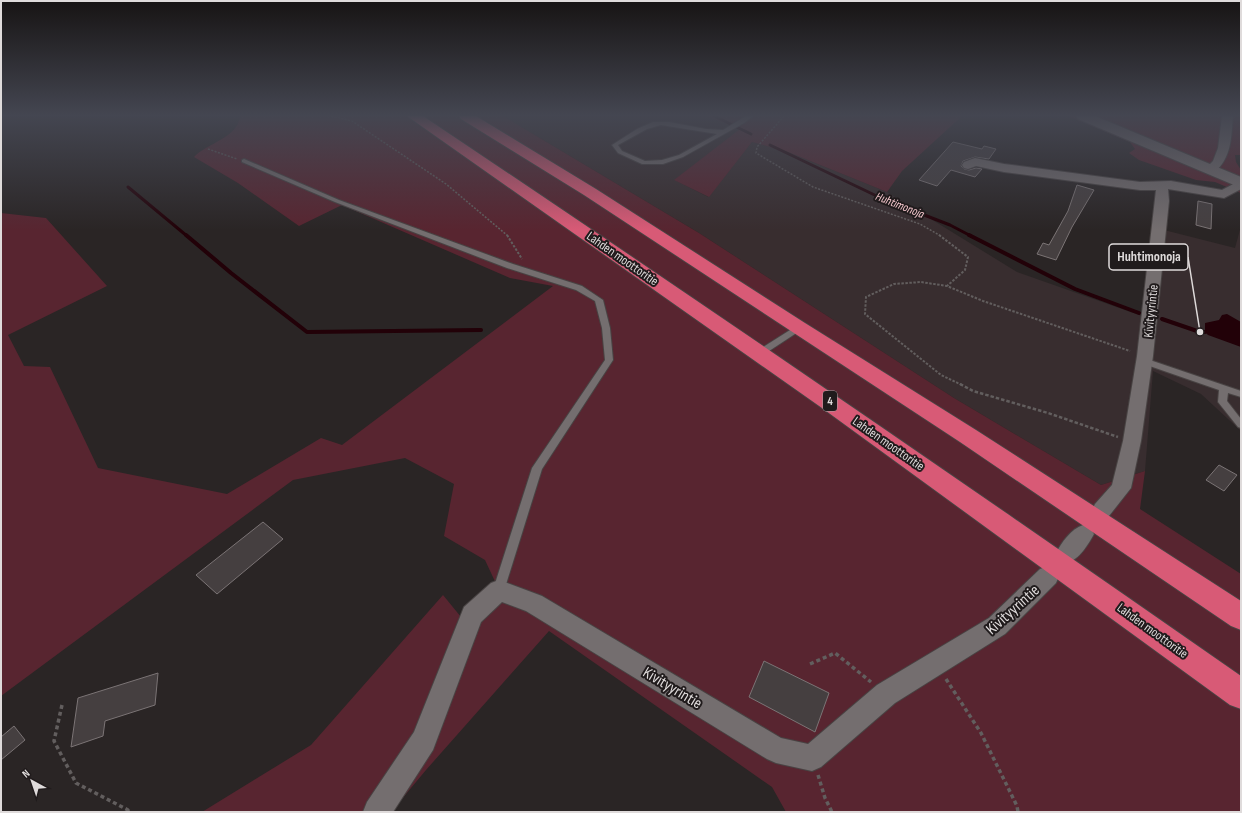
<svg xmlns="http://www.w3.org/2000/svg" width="1242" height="813" viewBox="0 0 1242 813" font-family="'Sofia Sans Condensed',sans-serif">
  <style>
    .built { fill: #382d2f }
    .green { fill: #582530 }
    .water { fill: #220108 }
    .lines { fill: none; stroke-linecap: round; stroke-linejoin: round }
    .stream-far1 { stroke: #220108; stroke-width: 3 }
    .stream { stroke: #220108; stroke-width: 4 }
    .building { fill: #453f40; stroke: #7b7475 }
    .service-casing { stroke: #484343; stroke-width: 2 }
    .minor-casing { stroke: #484343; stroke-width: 2 }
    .secondary-casing { stroke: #484343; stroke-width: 2 }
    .motorway-casing { stroke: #484343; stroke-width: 2 }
    .path-far3 { stroke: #625e5e; stroke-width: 1.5; stroke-dasharray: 2 1.5; stroke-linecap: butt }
    .path-far2 { stroke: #625e5e; stroke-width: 2; stroke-dasharray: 2.5 1.5; stroke-linecap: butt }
    .path-far1 { stroke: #625e5e; stroke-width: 2.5; stroke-dasharray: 3.5 2; stroke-linecap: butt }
    .path { stroke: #625e5e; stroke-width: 3.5; stroke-dasharray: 4 3; stroke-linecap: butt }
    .service { fill: #746e6f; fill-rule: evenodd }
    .minor { fill: #746e6f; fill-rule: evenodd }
    .secondary { fill: #746e6f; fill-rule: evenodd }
    .motorway { fill: #d85a76; fill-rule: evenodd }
    .labels { text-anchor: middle; stroke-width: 4; stroke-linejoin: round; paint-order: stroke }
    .far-water-label { font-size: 12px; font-style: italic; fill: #f5c7cd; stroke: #201b1c }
    .shield { fill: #201b1c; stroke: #a6a1a2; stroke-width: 1 }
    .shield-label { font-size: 12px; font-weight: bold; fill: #dfdbdb }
    .street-label { font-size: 13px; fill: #dfdbdb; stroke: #201b1c }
    .near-street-label { font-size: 16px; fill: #dfdbdb; stroke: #201b1c }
    .leader { fill: none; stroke: #dfdbdb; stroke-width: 1.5 }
    .callout-dot { fill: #dfdbdb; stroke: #201b1c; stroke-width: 1.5 }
    .callout { fill: #201b1c; stroke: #dfdbdb; stroke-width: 1.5 }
    .callout-label { font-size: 14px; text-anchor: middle; font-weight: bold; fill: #dfdbdb }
  </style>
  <rect width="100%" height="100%" fill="#2a2525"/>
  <polygon class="built" points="503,116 550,116 554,118 560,116 706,116 741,129 675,180 708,197 752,142 788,152 887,192 1017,272 1156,321 1164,230 1235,248 1241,226 1241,431 1201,394 1153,371 1145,471 1101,485 954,398 699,233"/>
  <g class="green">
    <path d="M240 116H503L699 233 954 398 1101 485 1145 471 1140 509 1241 574V812H786L772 787 549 631 426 770 391 812H202L311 745 443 595 461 617 499 590 485 560 444 536 454 484 405 458 293 480 1 696V213L46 218 107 286 8 335 24 366 50 367 98 468 227 494 321 438 342 445 553 286 510 278 342 205 299 226 238 183 194 157C207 143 238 138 240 116Z"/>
    <polygon points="706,116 962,116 902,171 887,192 788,152 752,142 709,197 674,180 740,129"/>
    <polygon points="1068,116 1241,116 1241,155 1235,155 1236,162 1241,170 1241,193 1215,182 1196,180 1139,160 1129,153 1135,149 1130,142"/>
  </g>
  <polygon class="water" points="1227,314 1241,322 1241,347 1208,335 1205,332 1205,323 1219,320 1222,315"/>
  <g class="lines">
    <g class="stream-far1">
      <polyline points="714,116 751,134"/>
      <polyline points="770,145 883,199 950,225 971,236"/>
      <polyline points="128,187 187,236"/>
    </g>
    <g class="stream">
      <polyline points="186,235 231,273 307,332 481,330"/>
      <polyline points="969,235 1075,289 1139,313"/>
      <polyline points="1162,319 1200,332 1205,332"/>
    </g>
  </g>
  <g class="building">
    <polygon points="953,142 982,149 984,146 996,149 989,159 975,157 963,161 961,166 964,169 969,170 976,168 982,169 975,177 951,170 937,186 919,180"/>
    <polygon points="1077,185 1094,190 1072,227 1056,260 1037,254 1043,243 1049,245 1068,211"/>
    <polygon points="1198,201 1212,204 1211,229 1196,225"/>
    <polygon points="1219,465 1237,475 1224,491 1206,480"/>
    <polygon points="263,522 283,539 217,594 196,575"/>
    <polygon points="764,661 829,693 815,732 749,697"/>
    <polygon points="158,673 155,705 105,721 103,736 71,747 78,698"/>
    <polygon points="14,726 25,740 1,760 1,737"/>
  </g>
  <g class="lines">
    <defs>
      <g id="service">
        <path d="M746 116H753L744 123 683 157 663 164H642L618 153 612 145 637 129 653 122H669L706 129 723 130ZM661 125 717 134 679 155 662 160 645 161 622 151 618 145 647 129Z"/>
        <polygon points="244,159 339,200 513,264 582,286 603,300 610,328 613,360 542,469 503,594 499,595 495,594 493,590 532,468 605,360 602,328 595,301 576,290 507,268 335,202 242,162 242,160"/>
        <polygon points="798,325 802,328 801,330 763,355 757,355 756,353 757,351"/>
        <polygon points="1144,358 1241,391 1241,397 1228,393 1227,401 1241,419 1241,428 1238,427 1218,402 1219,390 1141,363 1140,361 1141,359"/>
      </g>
      <g id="minor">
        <path d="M1222 116H1233C1231 138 1232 157 1214 173H1206L1204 170 1213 161 1218 148Z"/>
        <polygon points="975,158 1004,164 1140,182 1171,181 1222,190 1241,180 1241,189 1224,198 1168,189 1169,201 1153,356 1141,441 1131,488 1109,516 1102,519 1095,516 1092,510 1095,504 1112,485 1123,441 1137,356 1156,190 1140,190 1004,172 976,166 968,169 964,168 962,165 964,162"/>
        <path d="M1083 525 1090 528 1094 534C1089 543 1079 560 1068 562 1065 562 1062 561 1059 560L1056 553C1062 542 1071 529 1083 525Z"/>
        <polygon points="1048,566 1056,569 1059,576 1056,583 1005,634 895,703 821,767 812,771 776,763 767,759 526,611 502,602 481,622 433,750 393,812 363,812 367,802 414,732 464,607 491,583 499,580 542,596 781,738 808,744 877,685 989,618 1040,569"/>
      </g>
      <polygon id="secondary" points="1076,116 1095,116 1241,177 1241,188 1078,119"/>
      <g id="motorway">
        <path d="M407 116H423C698 300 970 487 1241 676V709L1230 705 822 408Z"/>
        <polygon points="459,116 476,116 596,189 805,323 976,430 1241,601 1241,630 1231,626 960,442 584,195 461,119"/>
      </g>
    </defs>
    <use href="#service" class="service-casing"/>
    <use href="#minor" class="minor-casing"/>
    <use href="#secondary" class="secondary-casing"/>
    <use href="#motorway" class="motorway-casing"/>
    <g class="path-far3">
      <polyline points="331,116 352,121 446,184 508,236"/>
      <polyline points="784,116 757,147 756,153 813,187 920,224 941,236"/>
      <polyline points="208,149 237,159"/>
    </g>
    <g class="path-far2">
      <polyline points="507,235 522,259"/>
      <polyline points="939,235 968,257 965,270 947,286"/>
      <polyline points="962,385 941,375 865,314 866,297 894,284 921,282 947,286 983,301 1130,351"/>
    </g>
    <polyline class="path-far1" points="960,384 973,391 1048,413 1118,437"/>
    <g class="path">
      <polyline points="810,664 835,653 871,682"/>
      <polyline points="946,679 981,733 1017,806 1018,812"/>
      <polyline points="62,705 54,741 76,783 128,810 128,812"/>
      <polyline points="818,775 825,798 832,812"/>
    </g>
    <use href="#service" class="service"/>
    <use href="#minor" class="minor"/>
    <use href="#secondary" class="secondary"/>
    <use href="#motorway" class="motorway"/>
  </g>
  <linearGradient id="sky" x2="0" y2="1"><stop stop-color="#171414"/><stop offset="0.5" stop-color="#444651"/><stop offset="1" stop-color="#444651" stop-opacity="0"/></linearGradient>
  <rect width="1242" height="230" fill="url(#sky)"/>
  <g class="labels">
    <g class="far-water-label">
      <text transform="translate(900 205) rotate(22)" y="4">Huhtimonoja</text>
    </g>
    <rect class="shield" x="823" y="391" width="14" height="20" rx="3"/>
    <g class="shield-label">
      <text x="830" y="405">4</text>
    </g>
    <g class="street-label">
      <text transform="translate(623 258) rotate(35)" y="5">Lahden moottoritie</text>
      <text transform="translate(1150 311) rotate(-84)" y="5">Kivityyrintie</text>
      <text transform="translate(889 443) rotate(35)" y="5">Lahden moottoritie</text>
      <text transform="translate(1153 630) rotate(36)" y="5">Lahden moottoritie</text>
    </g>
    <g class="near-street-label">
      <text transform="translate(1012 609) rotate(-42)" y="6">Kivityyrintie</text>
      <text transform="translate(673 687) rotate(31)" y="6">Kivityyrintie</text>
    </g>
  </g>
  <path class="leader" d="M1200 332L1188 257"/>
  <circle class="callout-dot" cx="1200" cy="332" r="4"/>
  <rect class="callout" x="1109" y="244" width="79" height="26" rx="4"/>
  <g class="callout-label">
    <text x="1149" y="261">Huhtimonoja</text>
  </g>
  <rect width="1242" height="813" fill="none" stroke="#dfdbdb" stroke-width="4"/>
  <g transform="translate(32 781) rotate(320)" stroke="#201b1c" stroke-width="3" paint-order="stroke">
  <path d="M0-3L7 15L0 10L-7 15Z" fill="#dfdbdb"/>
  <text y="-6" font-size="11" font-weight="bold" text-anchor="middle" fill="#dfdbdb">N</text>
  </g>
</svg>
